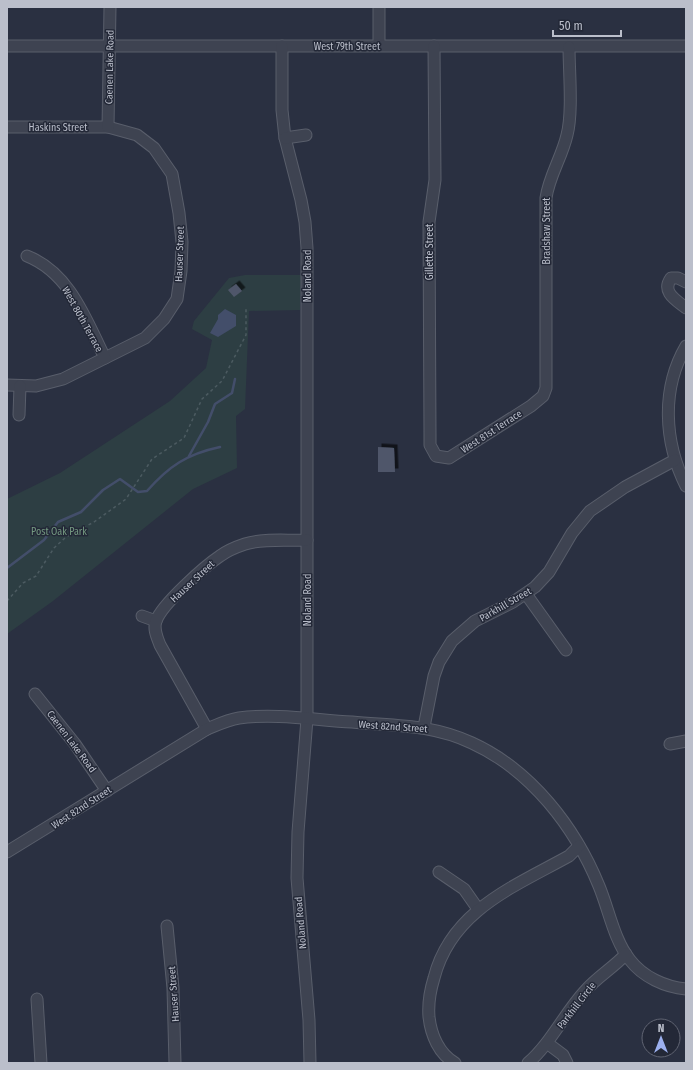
<svg xmlns="http://www.w3.org/2000/svg" width="693" height="1070" viewBox="0 0 693 1070" font-family="'Fira Sans Condensed',sans-serif">
  <style>
    .green { fill: #2d3e43 }
    .water { fill: #434e6a }
    .lines { fill: none; stroke-linecap: round; stroke-linejoin: round }
    .stream { stroke: #434e6a; stroke-width: 2.5 }
    .building { fill: #50576a; filter: url(#shadow) }
    .minor-casing { stroke: #595e6b; stroke-width: 13 }
    .path { stroke: #4c5b61; stroke-width: 1.5; stroke-dasharray: 3 3; stroke-linecap: butt }
    .minor { stroke: #3e4351; stroke-width: 11 }
    .labels { text-anchor: middle; stroke-width: 3; stroke-linejoin: round; paint-order: stroke }
    .street-label { font-size: 10px; fill: #bbbfcb; stroke: #232837 }
    .park-label { font-size: 10px; fill: #759a82; stroke: #232837 }
  </style>
  <defs>
    <filter id="shadow"><feDropShadow dx="3.5" dy="-3.5" stdDeviation="0" flood-color="#0009"/></filter>
  </defs>
  <rect width="100%" height="100%" fill="#2a3041"/>
  <polygon class="green" points="245,275 301,275 300,310 249,311 245,409 236,416 237,468 193,489 53,601 7,634 7,499 60,473 170,401 206,368 212,340 192,329 194,321 229,278"/>
  <polygon class="water" points="225,309 236,315 236,326 218,337 210,333 218,319 218,315"/>
  <g class="lines">
    <g class="stream">
      <polyline points="189,456 208,422 215,404 232,393 235,379"/>
      <path d="M7 568 44 540 58 522 81 512 103 490 120 479 138 492 147 491C169 466 187 454 220 447"/>
    </g>
  </g>
  <g class="building">
    <polygon points="236,284 242,291 234,297 228,290"/>
    <polygon points="378,447 394,448 395,472 378,472"/>
  </g>
  <g class="lines">
    <defs>
      <g id="minor">
        <polyline points="379,45 379,7"/>
        <polyline points="7,46 686,46"/>
        <polyline points="282,46 282,110 285,138 301,200 305,222 307,248 307,719 298,832 297,878 309,1020 310,1063"/>
        <path d="M434 46 435 180 429 222 430 434V445L436 456 449 458 531 406 543 396 546 388V198C549 176 562 157 567 135 573 112 569 71 569 47"/>
        <polyline points="7,127 108,127 137,135 154,148 172,174 179,213 182,242 181,271 177,299 164,319 145,338 63,379 36,386 7,385"/>
        <polyline points="108,127 110,7"/>
        <polyline points="285,138 306,135"/>
        <path d="M27 256C70 273 86 320 105 358"/>
        <path d="M686 282 678 278H671C661 292 676 300 686 308"/>
        <path d="M686 346C661 389 664 442 686 486"/>
        <polyline points="19,415 20,386"/>
        <polyline points="526,594 566,650"/>
        <polyline points="142,616 156,621"/>
        <polyline points="35,694 75,744 107,791"/>
        <polyline points="424,727 434,676 439,662 452,641 475,621 513,602 535,587 549,572 572,533 590,511 625,487 675,460"/>
        <path d="M207 729 160 645C157 637 153 629 156 621 162 604 205 566 220 556 228 550 236 547 245 544 264 538 287 541 307 540"/>
        <polyline points="670,744 686,741"/>
        <path d="M7 852 207 729C217 725 227 720 239 718 276 713 315 720 352 722 395 726 431 724 472 743 531 770 575 827 599 886 609 910 614 940 630 960 643 977 665 987 686 989"/>
        <polyline points="439,872 464,889 478,909"/>
        <polyline points="167,926 173,988 175,1063"/>
        <polyline points="37,999 41,1063"/>
        <polyline points="547,1043 563,1055 567,1063"/>
        <path d="M455 1063C439 1054 431 1035 429 1017 428 1005 430 991 434 978 451 911 513 887 569 856L579 846"/>
        <path d="M528 1063C551 1043 564 1014 585 991 597 977 613 968 626 954"/>
      </g>
    </defs>
    <use href="#minor" class="minor-casing"/>
    <polyline class="path" points="7,601 23,583 36,576 54,548 66,537 94,522 126,499 152,459 184,438 202,399 222,381 246,335 246,309"/>
    <use href="#minor" class="minor"/>
  </g>
  <g class="labels">
    <g class="street-label">
      <text x="347" y="50">West 79th Street</text>
      <text transform="translate(109 67) rotate(-89)" y="4">Caenen Lake Road</text>
      <text x="58" y="131">Haskins Street</text>
      <text transform="translate(546 231) rotate(-90)" y="4">Bradshaw Street</text>
      <text transform="translate(429 252) rotate(-90)" y="4">Gillette Street</text>
      <text transform="translate(179 254) rotate(-88)" y="4">Hauser Street</text>
      <text transform="translate(307 276) rotate(-90)" y="4">Noland Road</text>
      <text transform="translate(83 319) rotate(61)" y="4">West 80th Terrace</text>
      <text transform="translate(491 431) rotate(-33)" y="4">West 81st Terrace</text>
      <text transform="translate(192 581) rotate(-43)" y="4">Hauser Street</text>
      <text transform="translate(307 600) rotate(-90)" y="4">Noland Road</text>
      <text transform="translate(505 604) rotate(-30)" y="4">Parkhill Street</text>
      <text transform="translate(393 726) rotate(4)" y="4">West 82nd Street</text>
      <text transform="translate(72 741) rotate(53)" y="4">Caenen Lake Road</text>
      <text transform="translate(81 807) rotate(-33)" y="4">West 82nd Street</text>
      <text transform="translate(300 923) rotate(-95)" y="4">Noland Road</text>
      <text transform="translate(173 994) rotate(-94)" y="4">Hauser Street</text>
      <text transform="translate(576 1005) rotate(-52)" y="4">Parkhill Circle</text>
    </g>
    <g class="park-label">
      <text x="59" y="535">Post Oak Park</text>
    </g>
  </g>
  <rect width="693" height="1070" fill="none" stroke="#bbbfcb" stroke-width="16"/>
  <g transform="translate(661 1038)"><circle r="19" fill="#232837" stroke="#606472"/>
  <path d="M0-3L7 15L0 10L-7 15Z" fill="#9cb0ef"/>
  <text y="-6" font-size="11" font-weight="bold" text-anchor="middle" fill="#bbbfcb">N</text>
  </g>
  <path d="M553 30v6h68v-6" fill="none" stroke="#bbbfcb" stroke-width="2"/>
  <text x="559" y="30" font-size="12" fill="#bbbfcb" stroke="#232837" stroke-width="3" paint-order="stroke">50 m</text>
</svg>
